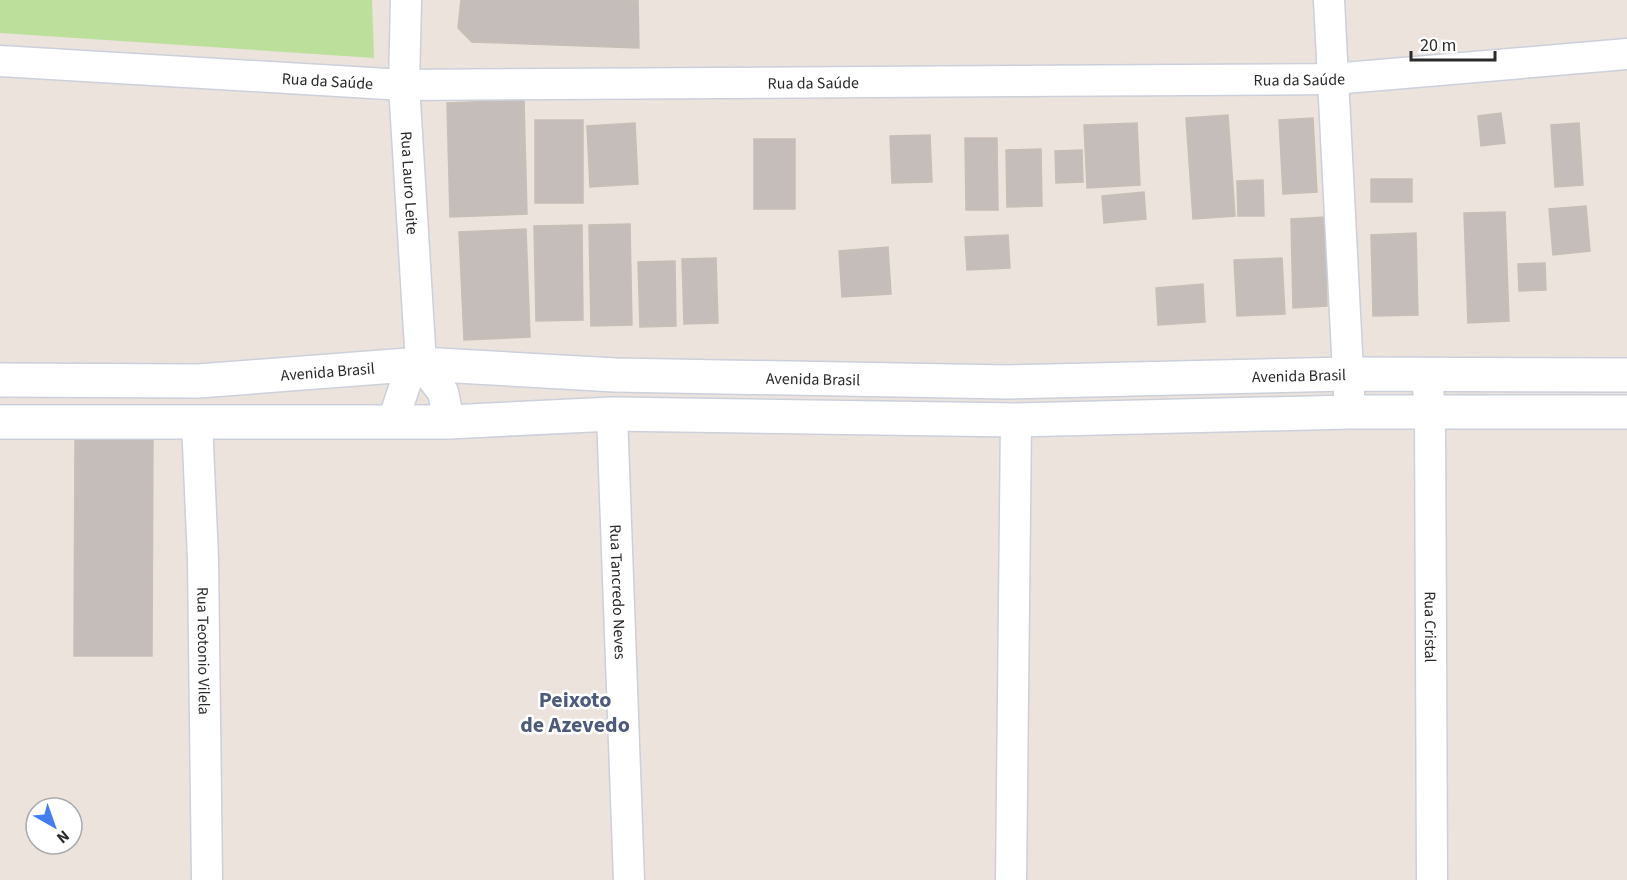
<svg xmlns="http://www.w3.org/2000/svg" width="1627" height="880" viewBox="0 0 1627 880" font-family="'Source Sans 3',sans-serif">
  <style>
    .green { fill: #bce09c }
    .building { fill: #c4bdb9; stroke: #c7bfb6; stroke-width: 1.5 }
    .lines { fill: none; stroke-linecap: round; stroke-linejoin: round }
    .street-casing { stroke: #cbd0db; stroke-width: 33 }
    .secondary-casing { stroke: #cbd0db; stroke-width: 36 }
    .street { stroke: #fff; stroke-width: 30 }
    .secondary { stroke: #fff; stroke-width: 33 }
    .labels { text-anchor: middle; stroke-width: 5; stroke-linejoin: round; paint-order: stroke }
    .street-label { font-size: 16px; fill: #2a2a2a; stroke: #fff }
    .district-label { font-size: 22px; font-weight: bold; fill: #4d5a79; stroke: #fff }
  </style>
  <rect width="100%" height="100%" fill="#ece3dd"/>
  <polygon class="green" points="0,0 372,0 374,58 0,33"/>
  <g class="building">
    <polygon points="461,0 638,0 639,48 472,42 458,28"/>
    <polygon points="524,100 527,214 450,217 447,103"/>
    <polygon points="1501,113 1505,143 1481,146 1478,116"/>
    <polygon points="1228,115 1235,216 1193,219 1186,118"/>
    <polygon points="1313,118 1317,192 1283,194 1279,120"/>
    <rect x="535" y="120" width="48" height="83"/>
    <polygon points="635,123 638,184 590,187 587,126"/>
    <polygon points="1137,123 1140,185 1087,188 1084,125"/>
    <polygon points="1579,123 1583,185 1555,187 1551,125"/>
    <polygon points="930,135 932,182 892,183 890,136"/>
    <polygon points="965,138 997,138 998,210 966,210"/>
    <rect x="754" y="139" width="41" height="70"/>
    <polygon points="1041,149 1042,206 1007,207 1006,150"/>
    <polygon points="1082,150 1083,182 1056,183 1055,151"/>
    <rect x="1371" y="179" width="41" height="23"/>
    <polygon points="1263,180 1264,216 1238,216 1237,181"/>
    <polygon points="1144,192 1146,219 1104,223 1102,196"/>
    <polygon points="1586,206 1590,251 1553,255 1549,209"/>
    <polygon points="1505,212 1509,321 1468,323 1464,213"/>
    <polygon points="1325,217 1327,306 1293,308 1291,219"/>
    <polygon points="630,224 632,325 591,326 589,225"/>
    <polygon points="582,225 583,320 536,321 534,226"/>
    <polygon points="526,229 530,337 464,340 459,232"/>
    <polygon points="1416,233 1418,315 1373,316 1371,235"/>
    <polygon points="1008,235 1010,268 967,270 965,237"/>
    <polygon points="888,247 891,294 842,297 839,251"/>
    <polygon points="716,258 718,323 684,324 682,259"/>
    <polygon points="1282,258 1285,314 1237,316 1234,260"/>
    <polygon points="675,261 676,326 640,327 638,262"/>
    <polygon points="1545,263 1546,290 1519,291 1518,264"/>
    <polygon points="1203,284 1205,322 1158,325 1156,288"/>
    <polygon points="75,436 153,436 152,656 74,656"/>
  </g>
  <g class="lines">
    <defs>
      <g id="street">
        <path id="s1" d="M406 0 404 85 421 364 443 392 449 422"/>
        <polyline points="1329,0 1350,412"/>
        <path id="s2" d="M0 61 404 85 1333 79 1627 54"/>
        <path id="s3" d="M1427 375 1430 413 1432 880"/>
        <path id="s4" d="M612 414 629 880"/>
        <path id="s5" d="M197 421 203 559 207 880"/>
        <polyline points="393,421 407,379 421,364"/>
        <polyline points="1011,880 1016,420"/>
      </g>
      <g id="secondary">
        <path id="s6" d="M0 380 198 381 421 364 615 375 1008 382 1349 374 1627 375"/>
        <polyline points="0,422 449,422 612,414 1016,420 1350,412 1627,412"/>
      </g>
    </defs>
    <use href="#street" class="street-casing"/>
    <use href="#secondary" class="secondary-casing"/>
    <use href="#street" class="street"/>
    <use href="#secondary" class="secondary"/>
  </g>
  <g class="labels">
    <g class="street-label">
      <text dy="6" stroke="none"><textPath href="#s2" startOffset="1300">Rua da Saúde</textPath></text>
      <text dy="6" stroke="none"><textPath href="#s2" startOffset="328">Rua da Saúde</textPath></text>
      <text dy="6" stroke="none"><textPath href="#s2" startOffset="814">Rua da Saúde</textPath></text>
      <text dy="6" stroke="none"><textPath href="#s1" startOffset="183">Rua Lauro Leite</textPath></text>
      <text dy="6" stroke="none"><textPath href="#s6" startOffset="328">Avenida Brasil</textPath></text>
      <text dy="6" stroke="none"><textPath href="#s6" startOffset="1300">Avenida Brasil</textPath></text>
      <text dy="6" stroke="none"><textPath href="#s6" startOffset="814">Avenida Brasil</textPath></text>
      <text dy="6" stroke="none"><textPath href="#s4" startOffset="178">Rua Tancredo Neves</textPath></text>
      <text dy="6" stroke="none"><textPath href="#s3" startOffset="252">Rua Cristal</textPath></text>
      <text dy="6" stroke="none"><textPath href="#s5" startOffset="230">Rua Teotonio Vilela</textPath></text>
    </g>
    <g class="district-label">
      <text x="575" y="707">Peixoto<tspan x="575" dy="25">de Azevedo</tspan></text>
    </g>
  </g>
  <g transform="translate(54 826) rotate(140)"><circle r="28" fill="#ffffff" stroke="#aaaaaa" stroke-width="1.5"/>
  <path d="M0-4.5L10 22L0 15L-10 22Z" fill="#447cf1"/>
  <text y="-9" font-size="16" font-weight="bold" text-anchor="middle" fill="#2a2a2a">N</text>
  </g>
  <path d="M1411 51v9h84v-9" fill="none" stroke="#2a2a2a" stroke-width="3"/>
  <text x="1420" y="51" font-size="18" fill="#2a2a2a" stroke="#ffffff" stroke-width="4.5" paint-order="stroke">20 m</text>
</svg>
